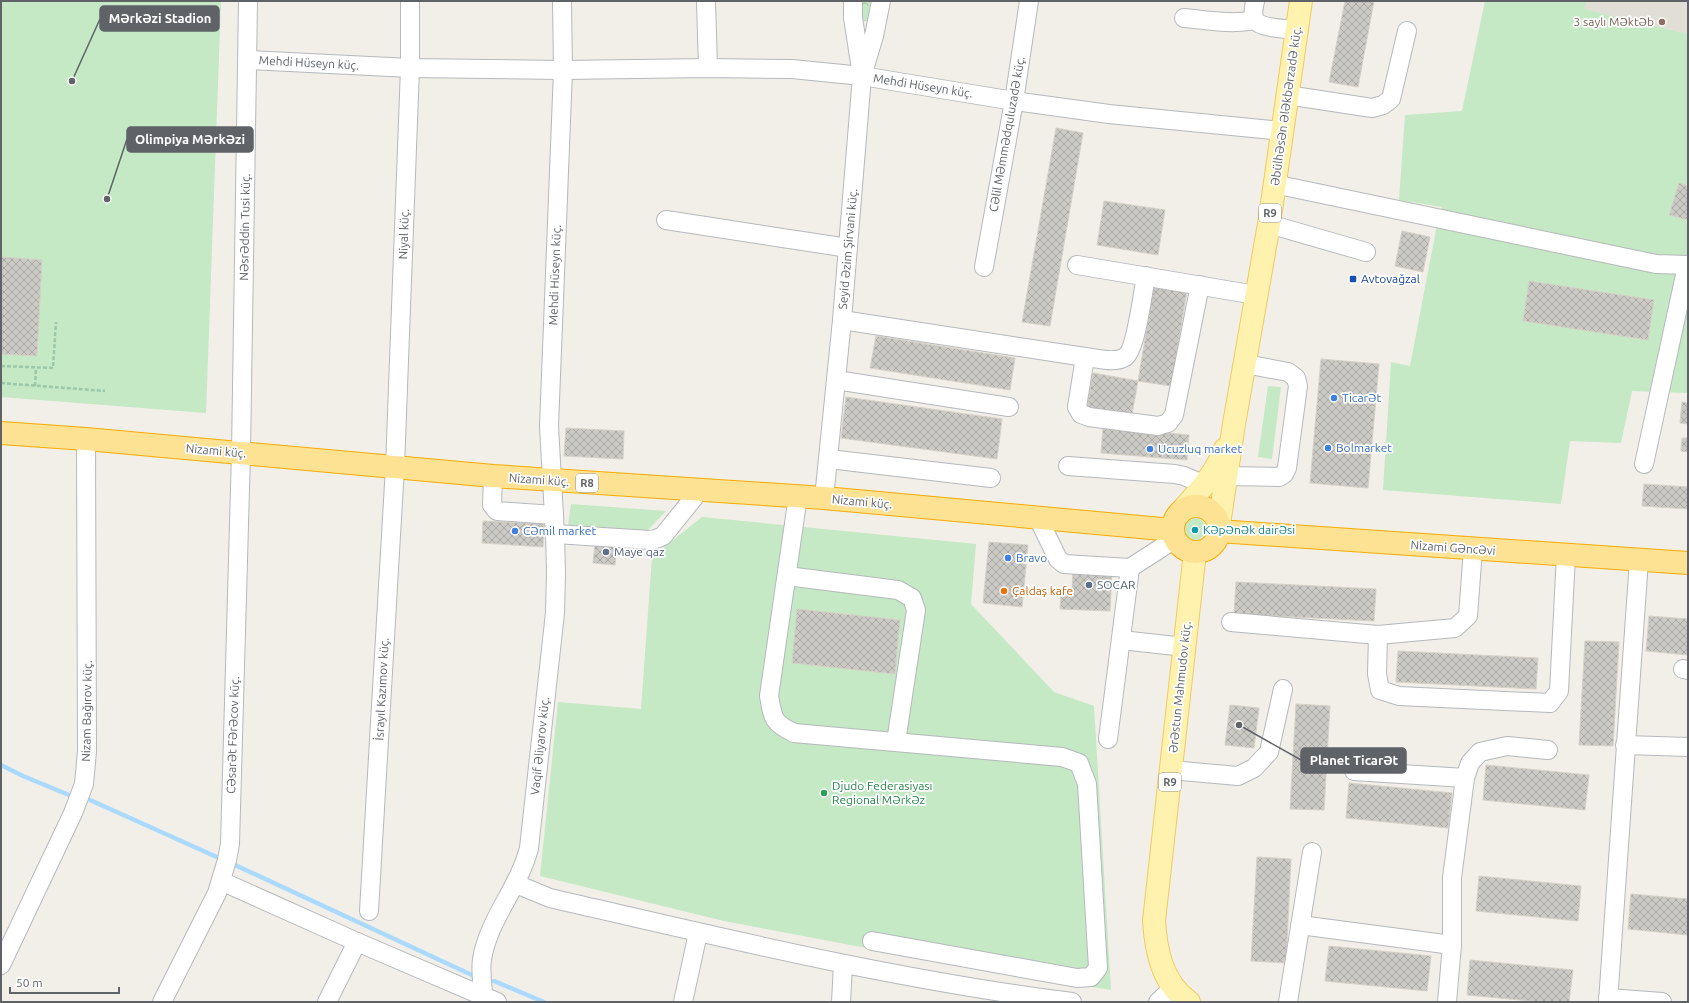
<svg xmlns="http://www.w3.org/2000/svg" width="1689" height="1003" viewBox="0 0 1689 1003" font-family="Ubuntu,sans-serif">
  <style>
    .education { fill: #e1ded6 }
    .green { fill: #c5e8c5 }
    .park { fill: url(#park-crowns) }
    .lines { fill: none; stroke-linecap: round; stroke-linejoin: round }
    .stream { stroke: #aadaff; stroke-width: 4.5 }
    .building { fill: url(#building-cross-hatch); stroke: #d6d1c6 }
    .minor-casing { stroke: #b5b8bc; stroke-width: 20 }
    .major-casing { stroke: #f2c960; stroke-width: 24 }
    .highway-casing { stroke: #f9ab00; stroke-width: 24 }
    .path { stroke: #9cc7a9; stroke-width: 2.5; stroke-dasharray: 4 2; stroke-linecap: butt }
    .minor { stroke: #fff; stroke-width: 18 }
    .major { stroke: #fff2af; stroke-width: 22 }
    .highway { stroke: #fde293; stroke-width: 22 }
    .education-dot { fill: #8d6e63; stroke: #fff; stroke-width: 1.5 }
    .transit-dot { fill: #1a4fb4; stroke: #fff; stroke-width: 1.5 }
    .shop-dot { fill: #3f7fe0; stroke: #fff; stroke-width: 1.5 }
    .culture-dot { fill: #0f9aa8; stroke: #fff; stroke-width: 1.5 }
    .service-dot { fill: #5c6f8a; stroke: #fff; stroke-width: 1.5 }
    .food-dot { fill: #e8710a; stroke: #fff; stroke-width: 1.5 }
    .leisure-dot { fill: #2e9e5b; stroke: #fff; stroke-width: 1.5 }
    .labels { text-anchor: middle; stroke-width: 3.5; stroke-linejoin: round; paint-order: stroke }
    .shield { fill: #fff; stroke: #8f9295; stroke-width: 1 }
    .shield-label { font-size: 11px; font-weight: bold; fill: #5f6368 }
    .education-label { font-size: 12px; fill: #785e54; stroke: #fff; text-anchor: end }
    .street-label { font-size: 12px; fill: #5f6368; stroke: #fff }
    .transit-label { font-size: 12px; fill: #164399; stroke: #fff; text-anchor: start }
    .shop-label { font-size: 12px; fill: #366cbe; stroke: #fff; text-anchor: start }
    .culture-label { font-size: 12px; fill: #0d838f; stroke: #fff; text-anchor: start }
    .service-label { font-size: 12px; fill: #4e5e75; stroke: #fff; text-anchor: start }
    .food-label { font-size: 12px; fill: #c56008; stroke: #fff; text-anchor: start }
    .leisure-label { font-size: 12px; fill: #27864d; stroke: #fff; text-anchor: start }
    .leader { fill: none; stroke: #5f6368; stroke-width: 1.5 }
    .callout-dot { fill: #5f6368; stroke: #fff; stroke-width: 1.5 }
    .callout { fill: #5f6368; stroke: #5f6368; stroke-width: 1.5 }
    .callout-label { font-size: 13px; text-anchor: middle; font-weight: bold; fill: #fff }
  </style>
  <defs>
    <pattern id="park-crowns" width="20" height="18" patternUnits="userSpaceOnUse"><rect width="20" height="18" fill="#c5e8c5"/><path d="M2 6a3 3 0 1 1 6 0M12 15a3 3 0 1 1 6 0" fill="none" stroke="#a3c0a4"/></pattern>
    <pattern id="building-cross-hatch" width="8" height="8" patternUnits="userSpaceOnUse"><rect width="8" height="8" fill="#cccac5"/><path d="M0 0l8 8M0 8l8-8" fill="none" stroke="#a9a8a4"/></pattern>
  </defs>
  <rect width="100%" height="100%" fill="#f1efe8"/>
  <polygon class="education" points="1586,1 1688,1 1688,34 1583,9"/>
  <g class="green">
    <polygon points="1,1 221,1 206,413 1,397"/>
    <polygon points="1485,1 1586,1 1584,9 1688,34 1688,393 1632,391 1621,443 1570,441 1561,504 1383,490 1391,362 1410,366 1436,230 1442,207 1399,200 1405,115 1462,111"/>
    <polygon points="1268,386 1281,387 1272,459 1258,457"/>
    <polygon points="571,504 666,511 647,531 568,525"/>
    <polygon points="702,517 976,544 971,604 1054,692 1094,706 1111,990 909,956 724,921 540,876 558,702 641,709 652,557"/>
    <circle cx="1195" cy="529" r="11"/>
  </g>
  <polygon class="park" points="863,1 871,1 868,21 863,21"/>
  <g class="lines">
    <g class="stream">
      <polyline points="1,765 23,776 69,795"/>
      <polyline points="90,800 219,858"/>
      <polyline points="235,865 474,976"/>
      <polyline points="494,981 544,1002"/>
    </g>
  </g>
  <g class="building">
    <polygon points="1345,1 1374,1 1358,87 1329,82"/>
    <polygon points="1056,128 1083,133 1050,326 1022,322"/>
    <polygon points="1679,183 1688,186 1688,220 1669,215"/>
    <polygon points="1104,201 1165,210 1158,255 1097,245"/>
    <polygon points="1402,231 1430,237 1423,272 1395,266"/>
    <polygon points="1,257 42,260 37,356 1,354"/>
    <polygon points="1529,281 1654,300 1648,340 1523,321"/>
    <polygon points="1154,285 1187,291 1171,386 1138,381"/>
    <polygon points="876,336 1015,358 1010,390 870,368"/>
    <polygon points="1321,359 1379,364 1368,488 1310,483"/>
    <polygon points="1093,373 1138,381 1132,414 1087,407"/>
    <polygon points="846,397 1002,419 997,459 841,438"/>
    <polygon points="1682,402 1688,403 1688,424 1680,423"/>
    <polygon points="1103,427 1189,435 1187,460 1101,453"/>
    <polygon points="566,428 624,431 623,459 564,456"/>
    <polygon points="1682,438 1688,438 1688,452 1681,451"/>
    <polygon points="1644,484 1688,487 1688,509 1642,506"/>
    <polygon points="483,521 544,524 543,547 482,543"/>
    <polygon points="989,542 1028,545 1022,607 983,603"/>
    <polygon points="595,543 617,545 615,565 593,563"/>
    <polygon points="1073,569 1112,571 1110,611 1060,609 1061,591 1072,592"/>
    <polygon points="1236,582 1376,589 1374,621 1234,614"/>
    <polygon points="797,609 900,620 895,674 792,663"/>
    <polygon points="1649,616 1688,619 1688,655 1646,651"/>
    <polygon points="1585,641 1619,642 1613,746 1579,745"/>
    <polygon points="1398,651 1538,658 1536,689 1396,682"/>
    <polygon points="1296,704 1330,706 1324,810 1290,809"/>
    <polygon points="1230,705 1259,708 1254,748 1225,745"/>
    <polygon points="1486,765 1589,775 1585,810 1483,800"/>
    <polygon points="1349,783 1452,793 1448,828 1346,818"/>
    <polygon points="1257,857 1291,859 1286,963 1251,961"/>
    <polygon points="1479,876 1581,886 1578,921 1476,911"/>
    <polygon points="1631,894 1688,899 1688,935 1628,929"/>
    <polygon points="1329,946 1431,956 1427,991 1325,981"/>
    <polygon points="1470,960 1573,970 1569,1002 1541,1002 1467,995"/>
  </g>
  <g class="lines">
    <defs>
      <g id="minor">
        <polyline points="706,1 708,68"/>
        <polyline points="853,1 853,18 861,69"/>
        <path d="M1255 1C1254 6 1252 15 1255 20 1260 28 1287 29 1297 30"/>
        <path d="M1184 18C1207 20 1231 25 1255 20"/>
        <polyline points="248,60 410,68 563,70 708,68 792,69 862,76 1014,101 1109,114 1282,131"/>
        <polyline points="1287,95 1372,108 1383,105 1391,99 1407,31"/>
        <polyline points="1274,184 1656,264 1688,265"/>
        <polyline points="666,220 848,248"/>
        <polyline points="1269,224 1366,252"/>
        <polyline points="1077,265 1256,295"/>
        <polyline points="984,267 1014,101 1029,1"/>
        <path d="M1146 276C1143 291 1136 350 1125 357 1114 364 1097 358 1085 357L1077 407 1081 414 1089 417 1158 426 1168 423 1174 415 1200 285"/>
        <polyline points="842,320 1085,357"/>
        <polyline points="836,380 1009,407"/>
        <polyline points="829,459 991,478"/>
        <polyline points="1644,464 1687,266"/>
        <polyline points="1068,466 1175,474 1184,476 1205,485"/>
        <polyline points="493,476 492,505 497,511 554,515"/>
        <polyline points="1226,476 1279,477 1284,474 1287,468 1298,386 1296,378 1288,372 1245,364"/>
        <path d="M798 496 769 696C773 719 773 723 794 733L1062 757 1079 763 1087 784 1098 968 1091 977 1077 978 872 941"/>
        <polyline points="824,498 842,320 862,76 874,36 881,1"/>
        <polyline points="1038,518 1058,559 1064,564 1130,568 1175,539"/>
        <polyline points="555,534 650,540 656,539 663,536 700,490"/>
        <polyline points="787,576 898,590 912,598 916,610 896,742"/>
        <polyline points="1231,622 1378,635 1455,628 1468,616 1473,549"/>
        <polyline points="1378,635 1377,674 1380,690 1399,696 1550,703 1559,691 1566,555"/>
        <polyline points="1121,640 1185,647"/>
        <polyline points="1683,669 1688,670"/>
        <polyline points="1108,739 1130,568"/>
        <polyline points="1625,745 1688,747"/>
        <polyline points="1171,770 1238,776 1254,768 1269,752 1283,689"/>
        <polyline points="1354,771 1465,778"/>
        <polyline points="221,881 357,942 497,1002"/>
        <path d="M516 884 550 898C723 938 896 980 1072 1002"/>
        <polyline points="369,911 395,467 410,68 410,1"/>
        <polyline points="1300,925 1452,945"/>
        <polyline points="1,965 73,813 84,784 87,751 86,439"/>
        <polyline points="1608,998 1662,1002"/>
        <polyline points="162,1002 217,893 227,860 230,844 241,453 248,1"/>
        <polyline points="327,1002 357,942"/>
        <path d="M484 1002C483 989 480 972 482 959 489 918 519 888 529 848L555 613 556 573 555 534 549 426 563 70 562 1"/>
        <polyline points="683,1002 698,933"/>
        <polyline points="841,1002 843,964"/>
        <polyline points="1158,1002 1174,987"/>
        <polyline points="1288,1002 1312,852"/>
        <polyline points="1447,1002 1452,945 1452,878 1465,778 1470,763 1480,752 1507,746 1548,750"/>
        <polyline points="1608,1002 1639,560"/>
      </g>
      <g id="major">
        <path d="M1178 515C1196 495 1215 475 1225 449"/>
        <polyline points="1218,531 1234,424 1269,224 1301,1"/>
        <path d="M1189 1002C1162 983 1156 951 1154 921L1195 552"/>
      </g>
      <g id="highway">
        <polyline points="1,433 86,439 493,476 824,498 1173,530"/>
        <circle cx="1196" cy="529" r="23"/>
        <polyline points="1218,531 1688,563"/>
      </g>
    </defs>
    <use href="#minor" class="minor-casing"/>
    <use href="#major" class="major-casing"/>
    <use href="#highway" class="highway-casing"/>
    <g class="path">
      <polyline points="1,366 53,368 56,322"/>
      <polyline points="1,383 105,391"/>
      <polyline points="35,386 36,368"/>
    </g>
    <use href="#minor" class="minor"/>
    <use href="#major" class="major"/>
    <use href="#highway" class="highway"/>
  </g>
  <circle class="education-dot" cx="1662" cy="22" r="4"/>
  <rect class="transit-dot" x="1349" y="275" width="8" height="8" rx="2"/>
  <g class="shop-dot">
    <circle cx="1334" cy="398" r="4"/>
    <circle cx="1328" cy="448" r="4"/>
    <circle cx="1150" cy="449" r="4"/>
    <circle cx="515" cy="531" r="4"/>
    <circle cx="1008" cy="558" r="4"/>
  </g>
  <circle class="culture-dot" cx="1195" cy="530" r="4"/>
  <g class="service-dot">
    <circle cx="606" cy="552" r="4"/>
    <circle cx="1089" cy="585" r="4"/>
  </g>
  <circle class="food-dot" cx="1004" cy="591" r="4"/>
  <circle class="leisure-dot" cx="824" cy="793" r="4"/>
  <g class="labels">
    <g class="shield">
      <rect x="1259" y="204" width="22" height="18" rx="3"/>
      <rect x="576" y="474" width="22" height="18" rx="3"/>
      <rect x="1159" y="773" width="22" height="18" rx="3"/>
    </g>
    <g class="shield-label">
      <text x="1270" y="217">R9</text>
      <text x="587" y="487">R8</text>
      <text x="1170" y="786">R9</text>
    </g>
    <g class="education-label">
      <text x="1654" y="26">3 saylı Məktəb</text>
    </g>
    <g class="street-label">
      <text transform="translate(309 63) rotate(3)" y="4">Mehdi Hüseyn küç.</text>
      <text transform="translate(923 86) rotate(9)" y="4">Mehdi Hüseyn küç.</text>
      <text transform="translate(1286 106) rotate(-82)" y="4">Əbülhəsən Ələkbərzadə küç.</text>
      <text transform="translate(1007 134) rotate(-80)" y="4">Cəlil Məmmədquluzadə küç.</text>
      <text transform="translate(245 227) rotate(-89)" y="4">Nəsrəddin Tusi küç.</text>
      <text transform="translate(404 234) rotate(-88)" y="4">Niyal küç.</text>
      <text transform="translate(848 249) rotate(-85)" y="4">Seyid Əzim Şirvani küç.</text>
      <text transform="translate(555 275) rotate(-88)" y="4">Mehdi Hüseyn küç.</text>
      <text transform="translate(216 451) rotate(5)" y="4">Nizami küç.</text>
      <text transform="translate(539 480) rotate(4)" y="4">Nizami küç.</text>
      <text transform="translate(862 502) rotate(5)" y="4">Nizami küç.</text>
      <text transform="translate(1453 548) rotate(4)" y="4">Nizami Gəncəvi</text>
      <text transform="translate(1180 687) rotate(-84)" y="4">Ərəstun Mahmudov küç.</text>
      <text transform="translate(382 689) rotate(-87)" y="4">İsrayıl Kazımov küç.</text>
      <text transform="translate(87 711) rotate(-89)" y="4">Nizam Bağırov küç.</text>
      <text transform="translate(233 735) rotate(-88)" y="4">Cəsarət Fərəcov küç.</text>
      <text transform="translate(540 746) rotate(-84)" y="4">Vaqif Əliyarov küç.</text>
    </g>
    <g class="transit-label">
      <text x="1361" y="283">Avtovağzal</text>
    </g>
    <g class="shop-label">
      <text x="1342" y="402">Ticarət</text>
      <text x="1336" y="452">Bolmarket</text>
      <text x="1158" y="453">Ucuzluq market</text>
      <text x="523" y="535">Cəmil market</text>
      <text x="1016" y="562">Bravo</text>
    </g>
    <g class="culture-label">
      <text x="1203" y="534">Kəpənək dairəsi</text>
    </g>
    <g class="service-label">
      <text x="614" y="556">Maye qaz</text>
      <text x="1097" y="589">SOCAR</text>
    </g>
    <g class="food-label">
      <text x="1012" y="595">Çaldaş kafe</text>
    </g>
    <g class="leisure-label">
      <text x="832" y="790">Djudo Federasiyası<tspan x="832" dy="14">Regional Mərkəz</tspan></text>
    </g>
  </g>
  <path class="leader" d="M72 81L100 19M107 199L127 139M1239 725L1301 760"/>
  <g class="callout-dot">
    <circle cx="72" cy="81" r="4"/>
    <circle cx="107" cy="199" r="4"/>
    <circle cx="1239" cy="725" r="4"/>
  </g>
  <g class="callout">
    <rect x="100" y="6" width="119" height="25" rx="4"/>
    <rect x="127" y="127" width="126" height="25" rx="4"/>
    <rect x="1301" y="748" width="105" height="25" rx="4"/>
  </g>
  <g class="callout-label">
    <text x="160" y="23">Mərkəzi Stadion</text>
    <text x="190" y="144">Olimpiya Mərkəzi</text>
    <text x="1354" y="765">Planet Ticarət</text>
  </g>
  <rect width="1689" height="1003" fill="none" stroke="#5f6368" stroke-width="4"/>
  <path d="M10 987v6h109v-6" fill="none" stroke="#5f6368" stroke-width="2"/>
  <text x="16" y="987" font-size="12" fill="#5f6368" stroke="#ffffff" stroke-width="3" paint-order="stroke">50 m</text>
</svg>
